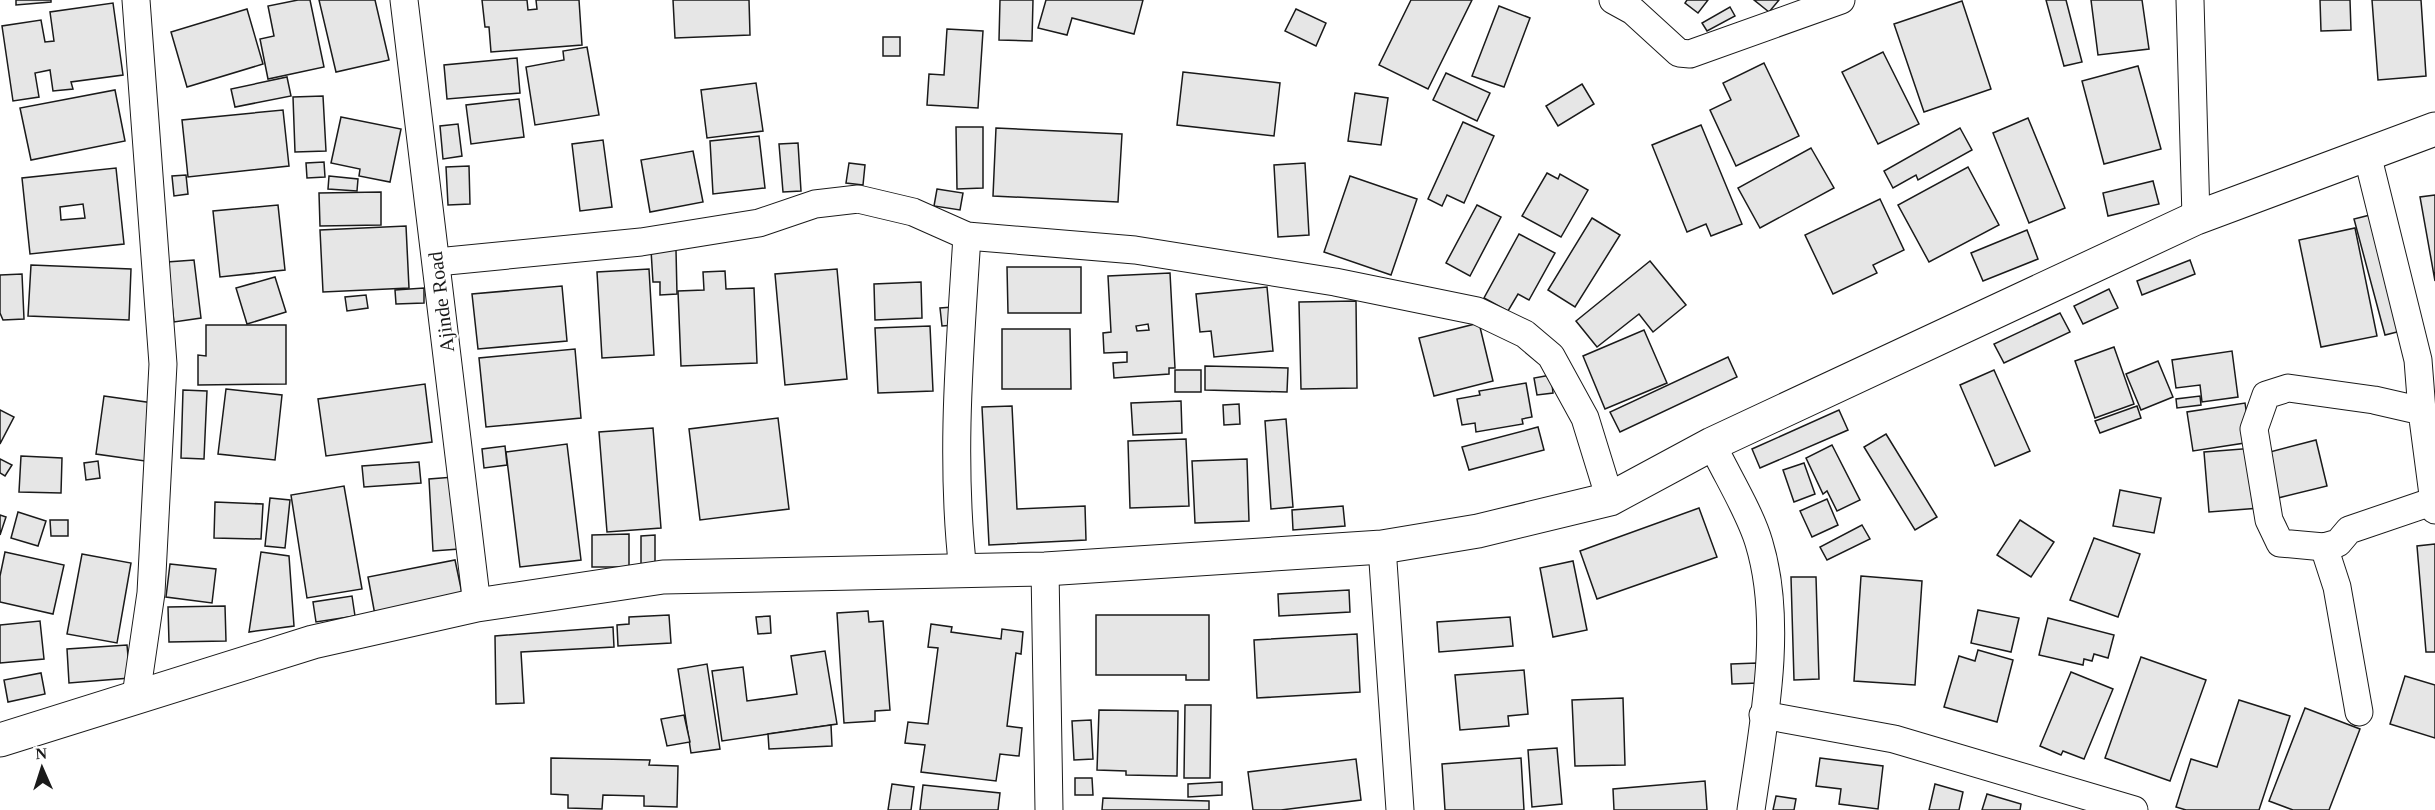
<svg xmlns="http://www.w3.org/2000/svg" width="2435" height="810" viewBox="0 0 2435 810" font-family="Georgia,serif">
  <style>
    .building { fill: #e6e6e6; stroke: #1a1a1a; stroke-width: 1.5; fill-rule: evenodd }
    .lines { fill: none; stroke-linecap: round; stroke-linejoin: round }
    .minor-casing { stroke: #1a1a1a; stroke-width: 29 }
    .tertiary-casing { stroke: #1a1a1a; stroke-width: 35 }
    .minor { stroke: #fff; stroke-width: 27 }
    .tertiary { stroke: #fff; stroke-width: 33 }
    .labels { text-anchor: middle; stroke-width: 4.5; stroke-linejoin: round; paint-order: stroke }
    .street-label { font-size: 20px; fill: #1a1a1a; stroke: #fff }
  </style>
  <rect width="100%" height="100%" fill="#fff"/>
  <g class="building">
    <polygon points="16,0 51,0 51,2 16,5"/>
    <polygon points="298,0 310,0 324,67 268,79 260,39 274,36 268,6"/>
    <polygon points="319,0 375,0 389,60 336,72"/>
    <polygon points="482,0 527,0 528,10 537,9 536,0 579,0 582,45 491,52 489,27 485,27"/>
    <polygon points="673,0 749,0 750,35 675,38"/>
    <polygon points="1000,0 1033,0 1032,41 999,40"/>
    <polygon points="1046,0 1143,0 1134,34 1072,18 1067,35 1038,28"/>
    <polygon points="1411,0 1472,0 1428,89 1379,65"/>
    <polygon points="1687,0 1708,0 1698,13 1685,3"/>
    <polygon points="1754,0 1779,0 1769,12"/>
    <polygon points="2046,0 2066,0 2082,62 2064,66"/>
    <polygon points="2091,0 2142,0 2149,49 2098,55"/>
    <polygon points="2320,0 2350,0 2351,30 2321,31"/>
    <polygon points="2372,0 2421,0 2426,76 2378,80"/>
    <polygon points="1962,1 1991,89 1924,112 1894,24"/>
    <polygon points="113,3 123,75 71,82 73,89 53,91 50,70 35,73 39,97 13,101 2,26 41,20 45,42 54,41 50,12"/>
    <polygon points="1499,6 1530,18 1504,87 1472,76"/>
    <polygon points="1730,7 1735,16 1707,31 1702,23"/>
    <polygon points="247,9 263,64 187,87 171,32"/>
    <polygon points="1296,9 1326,23 1316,46 1285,31"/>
    <polygon points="947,29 983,31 978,108 927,105 929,74 944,75"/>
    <rect x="883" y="37" width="17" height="19"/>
    <polygon points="587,47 599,115 535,125 526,67 564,60 563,51"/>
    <polygon points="1883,52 1919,124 1878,144 1842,72"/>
    <polygon points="517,58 520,93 447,99 444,65"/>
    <polygon points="1764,63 1799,136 1736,166 1710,110 1731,100 1723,83"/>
    <polygon points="2138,66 2161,149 2104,164 2082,81"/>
    <polygon points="1183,72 1280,83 1274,136 1177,125"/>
    <polygon points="1446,73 1490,93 1477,121 1433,100"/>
    <polygon points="287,77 291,96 235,107 231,89"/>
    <polygon points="756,83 763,131 707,138 701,90"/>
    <polygon points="1582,84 1594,104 1558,126 1546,106"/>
    <polygon points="115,90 125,141 31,160 20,108"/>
    <polygon points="1355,93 1388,98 1381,145 1348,141"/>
    <polygon points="323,96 326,151 295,152 293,97"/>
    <polygon points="519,99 524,137 471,144 466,105"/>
    <polygon points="283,110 289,166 188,177 182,120"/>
    <polygon points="341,117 401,129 390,182 359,176 360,169 331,163"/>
    <polygon points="2028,118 2065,208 2029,223 1993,133"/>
    <polygon points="1463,122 1494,136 1464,203 1447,195 1442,206 1428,199"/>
    <polygon points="458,124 462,156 443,159 440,126"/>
    <polygon points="1701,125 1742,224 1711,236 1706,224 1687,232 1652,145"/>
    <polygon points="956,127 983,127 983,188 957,189"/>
    <polygon points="996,128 1122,134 1118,202 993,196"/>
    <polygon points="1960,128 1972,150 1918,180 1916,175 1893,188 1884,171"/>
    <polygon points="759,136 765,188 713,194 710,141"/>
    <polygon points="603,140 612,207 580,211 572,144"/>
    <polygon points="798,143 801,191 783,192 779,144"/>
    <polygon points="1811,148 1834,188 1760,228 1738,188"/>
    <polygon points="693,151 703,202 650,212 641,160"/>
    <polygon points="324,162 325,177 307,178 306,163"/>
    <polygon points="849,163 865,165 863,185 846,183"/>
    <polygon points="1305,163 1309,235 1278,237 1274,165"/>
    <polygon points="469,166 470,204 448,205 446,167"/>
    <polygon points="1968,167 1999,225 1929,262 1898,205"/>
    <path d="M116 168 124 244 30 254 22 178ZM83 204 85 218 61 220 60 207Z"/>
    <polygon points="1547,173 1558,179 1560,174 1588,190 1561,237 1522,216"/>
    <polygon points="186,175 188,194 174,196 172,176"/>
    <polygon points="329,176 358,179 357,191 328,189"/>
    <polygon points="1350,176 1417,199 1391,275 1324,252"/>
    <polygon points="2153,181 2159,204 2108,216 2103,193"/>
    <polygon points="937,189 963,193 960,210 934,206"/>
    <polygon points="381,192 381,225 320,226 319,193"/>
    <polygon points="2435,195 2435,281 2420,197"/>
    <polygon points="1880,199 1904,250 1873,265 1877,273 1833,294 1805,235"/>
    <polygon points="278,205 285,270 220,277 213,211"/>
    <polygon points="1477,205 1501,217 1470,276 1446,263"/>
    <polygon points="2374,214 2405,330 2385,335 2354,219"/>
    <polygon points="1592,218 1620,235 1575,307 1548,290"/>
    <polygon points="406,226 409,288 323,292 320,230"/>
    <polygon points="2355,228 2377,336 2321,347 2299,240"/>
    <polygon points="2027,230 2038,259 1983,281 1971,253"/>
    <polygon points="1519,234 1555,253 1529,300 1518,294 1508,311 1484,298"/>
    <polygon points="651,250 676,250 677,294 660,295 660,282 653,282"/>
    <polygon points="194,260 201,318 174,322 167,262"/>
    <polygon points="2190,260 2195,274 2142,295 2137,281"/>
    <polygon points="1650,261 1686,305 1653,332 1639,314 1597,347 1576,321"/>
    <polygon points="31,265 131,269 129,320 28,316"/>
    <polygon points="1007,267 1081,267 1081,313 1008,313"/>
    <polygon points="649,269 654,355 602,358 597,272"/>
    <polygon points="837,269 847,379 785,385 775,274"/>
    <polygon points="725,271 726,289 754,288 757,363 681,366 678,291 704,290 703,272"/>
    <path d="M1170 273 1175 368H1169V374L1114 378 1113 363 1127 362V352L1104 353 1103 333 1111 332 1108 276ZM1148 324 1149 330 1137 331 1136 326Z"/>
    <polygon points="22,274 24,319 3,320 0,313 0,275"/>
    <polygon points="275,277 286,312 247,324 236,288"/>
    <polygon points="921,282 922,318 875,320 874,284"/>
    <polygon points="562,286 567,341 478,349 472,294"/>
    <polygon points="1267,287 1273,351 1214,357 1211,331 1200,332 1196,294"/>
    <polygon points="424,288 424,303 396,304 395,290"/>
    <polygon points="2109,289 2118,308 2083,324 2074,306"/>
    <polygon points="366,295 368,308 347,311 345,297"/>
    <polygon points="1356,301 1357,388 1301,389 1299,302"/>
    <polygon points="953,307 955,325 942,326 940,308"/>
    <polygon points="2060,313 2070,332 2004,363 1994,344"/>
    <polygon points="1479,323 1493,381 1434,396 1419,338"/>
    <polygon points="206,325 286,325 286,384 198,385 198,355 206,356"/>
    <polygon points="930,326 933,391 878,393 875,328"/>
    <polygon points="1002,329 1070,329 1071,389 1002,389"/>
    <polygon points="1644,330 1667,383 1605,409 1583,356"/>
    <polygon points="2114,347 2134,404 2095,418 2075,361"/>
    <polygon points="575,349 581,418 486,427 479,358"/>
    <polygon points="2232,351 2238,397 2202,402 2200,385 2176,388 2172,360"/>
    <polygon points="1728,357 1737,377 1620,432 1610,412"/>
    <polygon points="2158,361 2173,397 2141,410 2126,374"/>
    <polygon points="1205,366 1288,368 1287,392 1205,390"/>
    <rect x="1175" y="370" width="26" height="22"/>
    <polygon points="1994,370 2030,451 1995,466 1960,385"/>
    <polygon points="1551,375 1553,393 1537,395 1534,378"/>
    <polygon points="1526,383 1532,417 1522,419 1523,424 1476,432 1475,423 1462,425 1457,399 1480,395 1479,391"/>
    <polygon points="425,384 432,442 326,456 318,399"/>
    <polygon points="226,389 282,395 275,460 218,454"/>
    <polygon points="183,390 207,391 204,459 181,458"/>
    <polygon points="104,396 160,404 152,462 96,454"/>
    <polygon points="2200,396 2201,405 2177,408 2176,399"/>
    <polygon points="1181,401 1182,433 1133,435 1131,403"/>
    <polygon points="2245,403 2251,442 2193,451 2187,412"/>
    <polygon points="1239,404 1240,424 1224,425 1223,405"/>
    <polygon points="1012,406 1017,509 1085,506 1086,540 989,545 982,407"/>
    <polygon points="2137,406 2141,418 2100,433 2095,421"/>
    <polygon points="0,410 14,417 0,444"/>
    <polygon points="1839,410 1848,430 1760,468 1752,449"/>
    <polygon points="778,418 789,509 700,520 689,429"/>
    <polygon points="1286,419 1293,507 1271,509 1265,421"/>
    <polygon points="1538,427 1544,450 1469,470 1462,447"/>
    <polygon points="653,428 661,528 607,532 599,432"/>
    <polygon points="1886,434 1937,517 1915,530 1864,447"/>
    <polygon points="1186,439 1189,506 1130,508 1128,441"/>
    <polygon points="2316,440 2327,486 2278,498 2266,453"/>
    <polygon points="567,444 581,560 520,567 506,452"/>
    <polygon points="1832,445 1860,500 1837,511 1827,491 1823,494 1806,458"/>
    <polygon points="505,446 507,465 484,468 482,449"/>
    <polygon points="2255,448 2260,508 2209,512 2204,452"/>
    <polygon points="21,456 62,458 61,493 19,492"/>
    <polygon points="0,459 12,465 5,476 0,473"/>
    <polygon points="1247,459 1249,521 1195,523 1192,461"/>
    <polygon points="98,461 100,478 86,480 84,463"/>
    <polygon points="419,462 421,483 364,487 362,466"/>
    <polygon points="1804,463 1815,494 1794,502 1783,470"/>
    <polygon points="454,477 459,549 433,551 429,479"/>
    <polygon points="344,486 362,589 307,598 291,495"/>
    <polygon points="2120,490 2161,498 2154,533 2113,526"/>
    <polygon points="270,498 290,500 285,548 265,546"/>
    <polygon points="1827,499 1838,525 1812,537 1800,511"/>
    <polygon points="215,502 263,504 261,539 214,538"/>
    <polygon points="1343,506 1345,526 1293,530 1292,510"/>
    <polygon points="1699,508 1717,557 1597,599 1580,551"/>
    <polygon points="18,512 46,521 38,546 11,538"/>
    <polygon points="0,515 6,517 0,535"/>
    <polygon points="50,520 68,520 68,536 51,536"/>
    <polygon points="2020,520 2054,542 2031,577 1997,555"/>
    <polygon points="1862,525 1870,539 1827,560 1820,547"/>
    <polygon points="629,534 629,567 592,567 592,535"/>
    <polygon points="655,535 655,565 641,565 641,536"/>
    <polygon points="2094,538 2140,554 2118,617 2070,600"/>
    <polygon points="2435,544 2435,652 2426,652 2417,546"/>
    <polygon points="5,552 64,565 53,614 0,602 0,576"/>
    <polygon points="261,552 289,556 294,626 249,632"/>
    <polygon points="82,554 131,563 117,643 67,634"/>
    <polygon points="455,560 463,598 375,615 368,577"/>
    <polygon points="1573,561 1587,630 1553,637 1540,568"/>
    <polygon points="170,564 216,569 212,603 166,597"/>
    <polygon points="1861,576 1922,581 1915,685 1854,681"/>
    <polygon points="1791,577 1816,577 1819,679 1794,680"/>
    <polygon points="1349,590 1350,612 1279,616 1278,594"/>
    <polygon points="352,596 355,616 316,622 313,602"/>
    <polygon points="225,606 226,641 169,642 168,607"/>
    <polygon points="1978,610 2019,618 2011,652 1971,643"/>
    <polygon points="868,611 869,622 883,621 890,710 875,711 875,721 844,723 837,613"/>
    <polygon points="669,615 671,643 618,646 617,625 629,624 629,617"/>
    <polygon points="1096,615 1209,615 1209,680 1186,680 1186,675 1096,675"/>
    <polygon points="770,616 771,633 758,634 756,617"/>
    <polygon points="1510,617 1513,646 1439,652 1437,622"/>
    <polygon points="2048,618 2114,635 2108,658 2094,654 2092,661 2084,659 2083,665 2039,655"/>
    <polygon points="40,621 44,659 0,663 0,625"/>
    <polygon points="931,624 952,627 951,632 1001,639 1002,629 1023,632 1021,654 1016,653 1007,726 1022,728 1019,756 1000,754 996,781 921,772 925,745 905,743 908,722 928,724 938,648 928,647"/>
    <polygon points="613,627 614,647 521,652 524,703 496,704 495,636"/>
    <polygon points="1357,634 1360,692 1257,698 1254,640"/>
    <polygon points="127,645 130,678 69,683 67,649"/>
    <polygon points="1978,650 2013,660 1997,722 1944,707 1959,656 1975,661"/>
    <polygon points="825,651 837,724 722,741 712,671 743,667 747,701 797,694 791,656"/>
    <polygon points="2141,657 2206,680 2170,781 2105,758"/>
    <polygon points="1757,663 1758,683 1732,684 1731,664"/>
    <polygon points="707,664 720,749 691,753 678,669"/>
    <polygon points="1524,670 1528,714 1508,716 1509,726 1460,730 1455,675"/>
    <polygon points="2071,672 2113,689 2084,759 2063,751 2061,755 2040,746"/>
    <polygon points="41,673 45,694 8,702 4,680"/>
    <polygon points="2405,676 2435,685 2435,738 2390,724"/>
    <polygon points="1623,698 1625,765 1575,766 1572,700"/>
    <polygon points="2239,700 2290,716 2259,810 2186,810 2176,807 2191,759 2217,767"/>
    <polygon points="1185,705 1211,705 1210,778 1184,778"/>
    <polygon points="2305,708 2360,729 2329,810 2293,810 2269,801"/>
    <polygon points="1099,710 1178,711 1177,776 1126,775 1126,771 1097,770"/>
    <polygon points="684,715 690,742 667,746 661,719"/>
    <polygon points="1091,720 1093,759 1074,760 1072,721"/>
    <polygon points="831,725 832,746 769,749 768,734"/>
    <polygon points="1557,748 1562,804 1532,807 1528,750"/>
    <polygon points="551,758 650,760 649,765 678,766 677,807 644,806 644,796 603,795 602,809 568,808 568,795 551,794"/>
    <polygon points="1521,758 1524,810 1445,810 1442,764"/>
    <polygon points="1820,758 1883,766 1878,809 1839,804 1841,789 1816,786"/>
    <polygon points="1356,759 1361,800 1281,810 1253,810 1248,772"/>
    <polygon points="1075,778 1092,778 1093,795 1075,795"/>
    <polygon points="1705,781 1707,810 1614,810 1613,789"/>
    <polygon points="1222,782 1222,795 1188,797 1188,784"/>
    <polygon points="892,784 914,787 911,810 888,810"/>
    <polygon points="1935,784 1963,792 1959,810 1929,810"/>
    <polygon points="923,785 1000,793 998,810 920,810"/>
    <polygon points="1987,794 2021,804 2020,810 1982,810"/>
    <polygon points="1776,796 1796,799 1794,810 1773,810"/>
    <polygon points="1103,798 1209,801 1209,810 1102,810"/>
  </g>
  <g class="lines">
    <defs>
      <g id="minor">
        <polyline points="136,0 163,364 151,593 136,696"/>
        <polyline points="404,0 477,605"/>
        <polyline points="1613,0 1633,11 1679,53 1690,54 1841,0"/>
        <polyline points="2190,0 2196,218"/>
        <polyline points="2367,154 2418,360 2422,411"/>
        <polyline points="437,262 641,242 759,223 815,204 858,199 913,212 967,236 1135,250 1335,282 1477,311 1525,334 1551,356 1585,418 1610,499"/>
        <path d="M1712 444C1726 474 1750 512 1759 543 1784 625 1763 727 1751 810"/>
        <polyline points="2434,501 2349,530 2338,543 2324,547 2280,543 2269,520 2254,429 2266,395 2288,388 2374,400 2422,411 2435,510"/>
        <polyline points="1382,547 1400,810"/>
        <polyline points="2324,547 2337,587 2359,712"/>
        <polyline points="1045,569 1049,810"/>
        <path d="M963 571C950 459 960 348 967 236"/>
        <polyline points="1763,715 1894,739 2134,810"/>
      </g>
      <polyline id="tertiary" points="0,740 313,642 477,605 663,577 1045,569 1382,547 1478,531 1610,499 1712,444 2196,218 2435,129"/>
    </defs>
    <use href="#minor" class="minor-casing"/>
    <use href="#tertiary" class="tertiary-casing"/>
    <use href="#minor" class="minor"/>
    <use href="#tertiary" class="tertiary"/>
  </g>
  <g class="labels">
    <g class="street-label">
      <text transform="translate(441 302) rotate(-97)" y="7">Ajinde Road</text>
    </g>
  </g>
  <g transform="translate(42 768) rotate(357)" stroke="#ffffff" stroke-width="4.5" paint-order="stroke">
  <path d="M0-4.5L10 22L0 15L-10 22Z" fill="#1a1a1a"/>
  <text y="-9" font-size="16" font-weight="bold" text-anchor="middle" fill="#1a1a1a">N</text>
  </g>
</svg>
